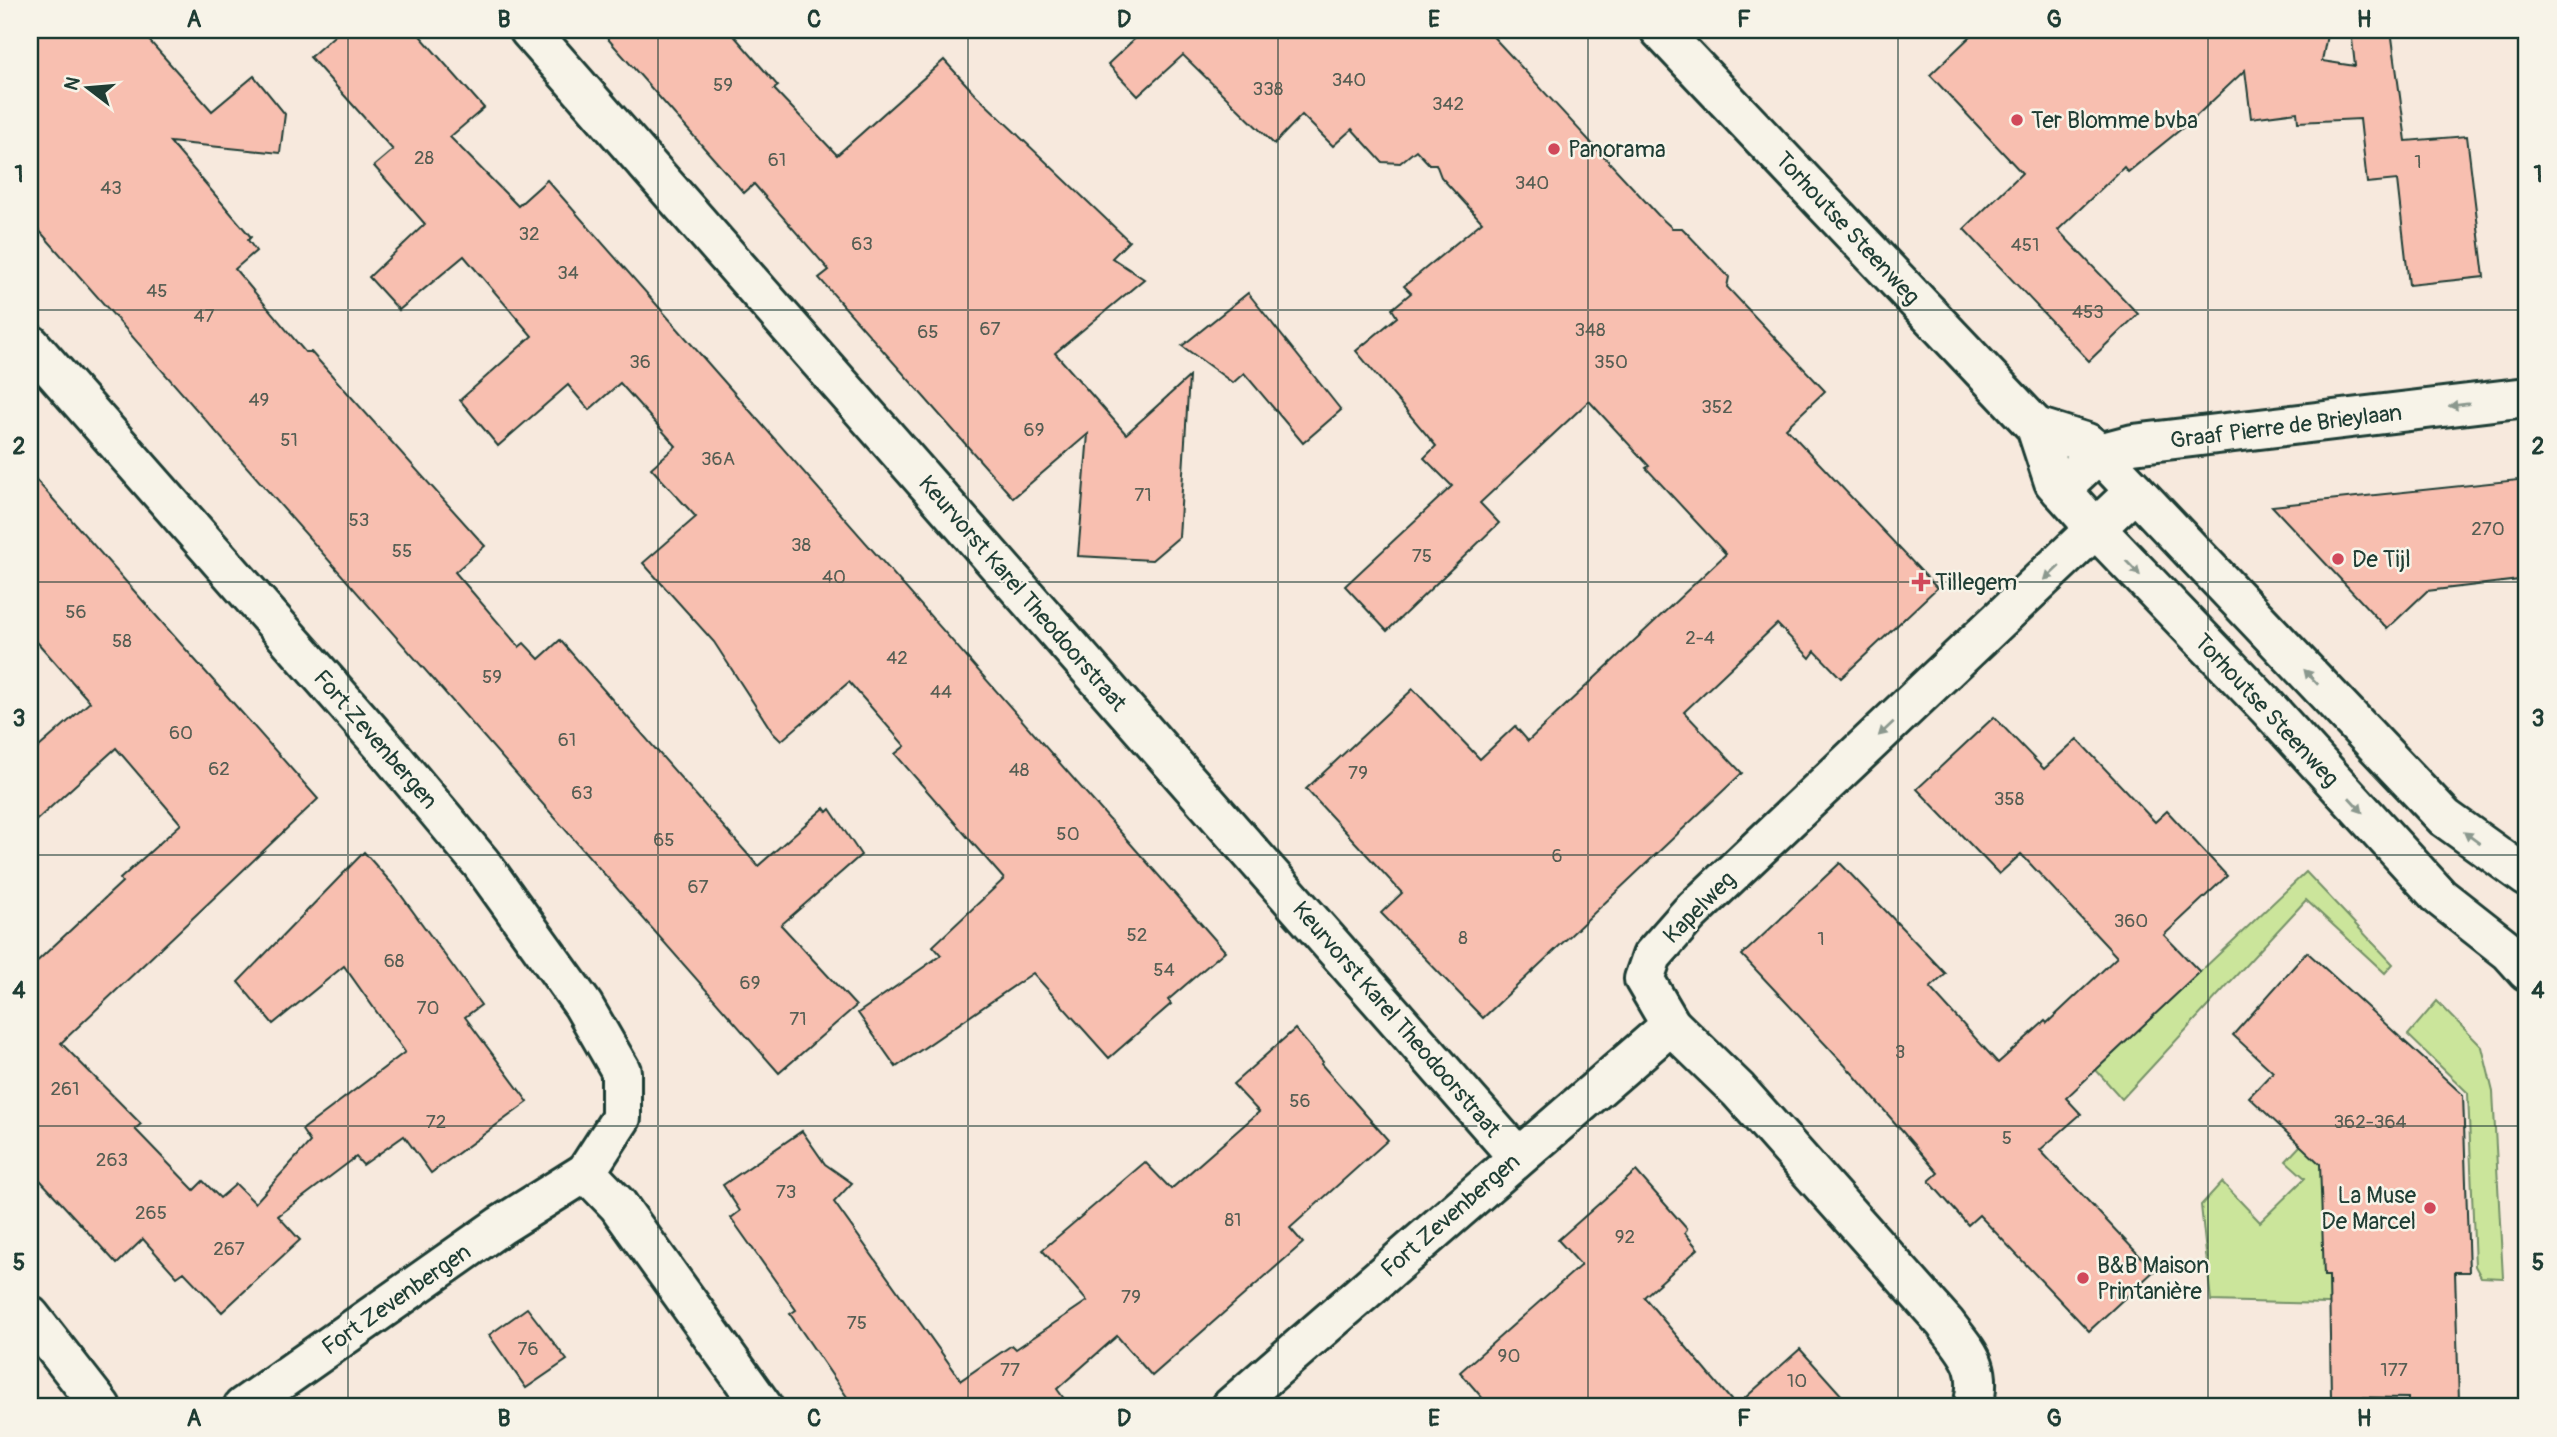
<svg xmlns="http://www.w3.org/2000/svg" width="2557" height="1437" viewBox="0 0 2557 1437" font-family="Pangolin,sans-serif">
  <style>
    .green { fill: #cbe59b; stroke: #759168; stroke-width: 2 }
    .building { fill: #f8bfb0; stroke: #1f3d34; stroke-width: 2 }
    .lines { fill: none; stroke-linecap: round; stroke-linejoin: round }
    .minor-casing { stroke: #1f3d34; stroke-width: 44 }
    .secondary-casing { stroke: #1f3d34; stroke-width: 44 }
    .minor { stroke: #f7f3e8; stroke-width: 38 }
    .secondary { stroke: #f7f3e8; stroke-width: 38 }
    .oneway { fill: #8b988e }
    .grid { fill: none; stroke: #1f3d34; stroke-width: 2; stroke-opacity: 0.55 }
    .poi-dot { fill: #d1495b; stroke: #f7f3e8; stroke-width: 2.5 }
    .labels { text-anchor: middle; stroke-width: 5; stroke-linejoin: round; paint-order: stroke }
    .number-label { font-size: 19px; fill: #555e53 }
    .poi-label { font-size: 23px; fill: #1f3d34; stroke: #f7f3e8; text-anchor: start }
    .street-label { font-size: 23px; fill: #1f3d34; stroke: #f7f3e8 }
    .neatline { fill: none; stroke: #1f3d34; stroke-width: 2.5 }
    .grid-label { font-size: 23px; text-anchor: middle; font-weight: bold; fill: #1f3d34 }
  </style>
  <rect width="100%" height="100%" fill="#f7e9dd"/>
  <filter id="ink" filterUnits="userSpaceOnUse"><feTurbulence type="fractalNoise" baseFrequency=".0143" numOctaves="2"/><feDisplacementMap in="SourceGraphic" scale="14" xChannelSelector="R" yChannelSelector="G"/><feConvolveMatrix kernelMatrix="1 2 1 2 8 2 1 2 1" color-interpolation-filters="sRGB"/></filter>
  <g filter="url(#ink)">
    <g class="green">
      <polygon points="2306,872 2393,964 2385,973 2306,900 2122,1099 2096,1070"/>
      <polygon points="2437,1001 2482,1047 2493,1092 2503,1278 2481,1277 2475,1266 2468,1093 2408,1035"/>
      <polygon points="2301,1145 2447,1272 2446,1307 2211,1301 2201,1205 2222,1182 2260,1222 2305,1178 2286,1161"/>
    </g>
    <g class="building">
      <polygon points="30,30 140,30 212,111 254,76 285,114 280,153 170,142 251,237 248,240 256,251 235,269 305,352 311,352 485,546 455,572 519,647 524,643 539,659 560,640 758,866 824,808 827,812 830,809 861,855 781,925 856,1006 779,1073 30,220"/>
      <polygon points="341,30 415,30 484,108 450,137 518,206 547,180 1225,951 1168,1000 1171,1004 1109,1058 1033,973 896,1067 858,1013 941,955 933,946 1004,879 895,754 905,746 849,682 781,741 773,733 714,642 643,563 696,517 651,468 676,446 620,383 589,410 568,385 498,446 460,400 532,336 464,256 399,310 369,277 425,224 374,166 393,150 310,57"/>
      <polygon points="600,30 729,30 778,86 774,89 837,155 944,60 976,95 1129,241 1112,258 1144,279 1055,353 1126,434 1189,377 1179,537 1152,560 1078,556 1088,434 1013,498 819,278 829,270 754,184 744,193"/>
      <polygon points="1144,30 1487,30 1658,215 1672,228 1682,228 1729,277 1727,287 1825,391 1786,428 1937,588 1841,678 1815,651 1810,658 1777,624 1684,712 1742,773 1483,1018 1381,913 1402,893 1306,789 1413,689 1480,759 1515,726 1528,741 1726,554 1646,468 1649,466 1589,401 1480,503 1499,523 1387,631 1345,586 1452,486 1424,458 1436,446 1356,351 1397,317 1392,309 1411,293 1404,286 1482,222 1441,177 1436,164 1429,164 1416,150 1400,163 1382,162 1352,129 1333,146 1302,115 1274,144 1183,55 1138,96 1108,64"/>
      <polygon points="1977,30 2328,30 2322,61 2355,66 2351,30 2391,30 2406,141 2467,136 2484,277 2409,285 2397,180 2367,183 2360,119 2298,122 2297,112 2251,118 2245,70 2191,121 2128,172 2124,167 2058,230 2138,314 2089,361 1964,229 2022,173 1930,75"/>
      <polygon points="1248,293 1341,410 1303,443 1244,373 1233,383 1182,346"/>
      <polygon points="30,473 318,799 61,1043 141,1124 135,1129 194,1190 203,1181 220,1198 236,1184 255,1203 310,1142 302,1130 405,1052 344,966 273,1024 238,982 364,852 395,887 481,1005 465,1017 528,1102 431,1173 404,1136 363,1165 356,1157 278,1216 300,1240 222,1312 184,1272 177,1277 143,1239 117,1264 30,1169 30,968 122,882 120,879 181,824 116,748 30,826 30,755 90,702 30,634"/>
      <polygon points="2527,479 2527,579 2427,591 2387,629 2272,506"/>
      <polygon points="1994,717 2044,769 2077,739 2155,822 2167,811 2227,876 2164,935 2200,972 2066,1098 2081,1114 2040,1150 2154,1271 2089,1331 1979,1215 1968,1225 1929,1181 1938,1173 1853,1074 1742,955 1840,863 1946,974 1930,988 1998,1063 2045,1021 2047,1023 2117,957 2021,854 1999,874 1917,789"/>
      <polygon points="2307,952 2463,1095 2469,1272 2455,1272 2459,1401 2408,1402 2408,1398 2331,1397 2329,1276 2324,1276 2320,1164 2249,1097 2273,1072 2233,1035"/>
      <polygon points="1295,1029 1323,1062 1321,1064 1388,1140 1290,1228 1303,1243 1152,1376 1117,1336 1057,1389 1070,1407 854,1407 790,1314 796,1310 731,1218 740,1211 723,1185 802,1131 825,1164 852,1183 834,1202 961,1380 1012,1345 1016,1349 1087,1301 1042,1250 1145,1162 1171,1189 1259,1112 1233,1084"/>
      <polygon points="1636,1171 1687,1229 1685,1233 1698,1249 1644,1297 1736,1406 1800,1349 1852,1407 1490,1407 1460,1372 1581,1265 1558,1240"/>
      <polygon points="527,1308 567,1360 526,1388 489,1335"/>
    </g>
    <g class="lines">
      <defs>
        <g id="minor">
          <polyline points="529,30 1517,1156"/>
          <polyline points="30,344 384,747 481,863 583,1005 621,1071 621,1118 586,1172 500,1226 243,1407"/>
          <polyline points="2060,489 2099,453 2133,444 2527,397"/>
          <polyline points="586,1172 618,1205 763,1407"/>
          <polyline points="30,1316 101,1407"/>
          <polyline points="1231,1407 1671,1025"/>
          <path d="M1973 1407C1983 1365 1969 1355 1945 1323L1738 1090 1671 1025 1644 979 1652 956 1689 914 2135 491"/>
        </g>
        <g id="secondary">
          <polyline points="1660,30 2036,427 2054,482 2097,530 2267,707 2440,897 2510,952 2527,971"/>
          <polyline points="2036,427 2087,443 2099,453 2445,818 2527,877"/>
        </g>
      </defs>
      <use href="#minor" class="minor-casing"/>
      <use href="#secondary" class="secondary-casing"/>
      <use href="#minor" class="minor"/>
      <use href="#secondary" class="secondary"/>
    </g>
    <defs><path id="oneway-solid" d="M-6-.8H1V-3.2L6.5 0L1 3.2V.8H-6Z" transform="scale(1.75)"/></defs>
    <g class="oneway">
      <use href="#oneway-solid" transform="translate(2459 405) rotate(173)"/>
      <use href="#oneway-solid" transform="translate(2133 568) rotate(46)"/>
      <use href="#oneway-solid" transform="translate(2052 573) rotate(137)"/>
      <use href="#oneway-solid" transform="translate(2311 677) rotate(-133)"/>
      <use href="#oneway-solid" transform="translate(1886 729) rotate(137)"/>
      <use href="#oneway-solid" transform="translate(2356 805) rotate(48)"/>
      <use href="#oneway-solid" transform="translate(2472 838) rotate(-144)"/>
    </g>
  </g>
  <path class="grid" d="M348 30V1407M658 30V1407M968 30V1407M1278 30V1407M1588 30V1407M1898 30V1407M2208 30V1407M30 310H2527M30 582H2527M30 855H2527M30 1126H2527"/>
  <g class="poi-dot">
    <circle cx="2017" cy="120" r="7"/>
    <circle cx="1554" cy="149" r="7"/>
    <circle cx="2338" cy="559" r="7"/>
    <path d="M1917.5 571.5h7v7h7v7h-7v7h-7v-7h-7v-7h7z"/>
    <circle cx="2430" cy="1208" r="7"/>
    <circle cx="2083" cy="1278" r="7"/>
  </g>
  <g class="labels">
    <g class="number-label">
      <text x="1349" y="86">340</text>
      <text x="723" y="91">59</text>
      <text x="1268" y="95">338</text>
      <text x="1448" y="110">342</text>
      <text x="424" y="164">28</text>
      <text x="777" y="166">61</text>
      <text x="2418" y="168">1</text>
      <text x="1532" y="189">340</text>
      <text x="111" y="194">43</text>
      <text x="529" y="240">32</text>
      <text x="862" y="250">63</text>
      <text x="2025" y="251">451</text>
      <text x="568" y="279">34</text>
      <text x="157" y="297">45</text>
      <text x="2088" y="318">453</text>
      <text x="204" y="322">47</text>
      <text x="990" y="335">67</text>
      <text x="1590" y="336">348</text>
      <text x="928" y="338">65</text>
      <text x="640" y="368">36</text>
      <text x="1611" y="368">350</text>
      <text x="259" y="406">49</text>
      <text x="1717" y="413">352</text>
      <text x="1034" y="436">69</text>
      <text x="289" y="446">51</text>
      <text x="718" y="465">36A</text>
      <text x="1143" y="501">71</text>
      <text x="359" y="526">53</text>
      <text x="2488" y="535">270</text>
      <text x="801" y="551">38</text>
      <text x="402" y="557">55</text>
      <text x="1422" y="562">75</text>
      <text x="834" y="583">40</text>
      <text x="76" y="618">56</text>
      <text x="1700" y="644">2-4</text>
      <text x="122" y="647">58</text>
      <text x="897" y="664">42</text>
      <text x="492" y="683">59</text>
      <text x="941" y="698">44</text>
      <text x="181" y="739">60</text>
      <text x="567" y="746">61</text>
      <text x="219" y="775">62</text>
      <text x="1019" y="776">48</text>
      <text x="1358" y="779">79</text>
      <text x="582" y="799">63</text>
      <text x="2009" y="805">358</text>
      <text x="1068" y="840">50</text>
      <text x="664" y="846">65</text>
      <text x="1557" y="862">6</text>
      <text x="698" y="893">67</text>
      <text x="2131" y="927">360</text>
      <text x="1137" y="941">52</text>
      <text x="1463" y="944">8</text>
      <text x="1821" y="945">1</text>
      <text x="394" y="967">68</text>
      <text x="1164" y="976">54</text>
      <text x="750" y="989">69</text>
      <text x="428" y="1014">70</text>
      <text x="798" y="1025">71</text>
      <text x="1900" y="1058">3</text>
      <text x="65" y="1095">261</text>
      <text x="1300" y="1107">56</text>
      <text x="436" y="1128">72</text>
      <text x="2370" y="1128">362-364</text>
      <text x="2007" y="1144">5</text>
      <text x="112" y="1166">263</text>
      <text x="786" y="1198">73</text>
      <text x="151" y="1219">265</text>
      <text x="1233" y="1226">81</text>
      <text x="1625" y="1243">92</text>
      <text x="229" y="1255">267</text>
      <text x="1131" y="1303">79</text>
      <text x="857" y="1329">75</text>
      <text x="528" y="1355">76</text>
      <text x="1509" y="1362">90</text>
      <text x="1010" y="1376">77</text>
      <text x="2394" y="1376">177</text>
      <text x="1797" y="1387">10</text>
    </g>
    <g class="poi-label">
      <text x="2031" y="128">Ter Blomme bvba</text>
      <text x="1568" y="157">Panorama</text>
      <text x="2352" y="567">De Tijl</text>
      <text x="1935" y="590">Tillegem</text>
      <text x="2416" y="1203" text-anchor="end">La Muse<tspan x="2416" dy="26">De Marcel</tspan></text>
      <text x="2097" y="1273">B&amp;B Maison<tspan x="2097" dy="26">Printanière</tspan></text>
    </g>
    <g class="street-label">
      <text transform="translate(1848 228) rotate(47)" y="8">Torhoutse Steenweg</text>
      <text transform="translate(2286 426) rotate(-7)" y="8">Graaf Pierre de Brieylaan</text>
      <text transform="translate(1023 593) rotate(49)" y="8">Keurvorst Karel Theodoorstraat</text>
      <text transform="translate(2267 710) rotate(47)" y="8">Torhoutse Steenweg</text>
      <text transform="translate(376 739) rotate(49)" y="8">Fort Zevenbergen</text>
      <text transform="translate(1699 907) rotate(-45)" y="8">Kapelweg</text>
      <text transform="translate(1397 1019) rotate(49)" y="8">Keurvorst Karel Theodoorstraat</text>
      <text transform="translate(1450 1215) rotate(-41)" y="8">Fort Zevenbergen</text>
      <text transform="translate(396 1299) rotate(-35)" y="8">Fort Zevenbergen</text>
    </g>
  </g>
  <rect width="2557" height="1437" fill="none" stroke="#f7f3e8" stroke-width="77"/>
  <g transform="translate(88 88) rotate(286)" stroke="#f7f3e8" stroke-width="5" paint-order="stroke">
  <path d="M0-5L12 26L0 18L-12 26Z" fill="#1f3d34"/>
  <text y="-10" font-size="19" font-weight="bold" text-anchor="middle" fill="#1f3d34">N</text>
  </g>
  <rect x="38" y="38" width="2480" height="1360" class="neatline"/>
  <g class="grid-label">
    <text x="194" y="27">A</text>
    <text x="504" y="27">B</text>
    <text x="814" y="27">C</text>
    <text x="1124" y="27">D</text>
    <text x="1434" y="27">E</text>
    <text x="1744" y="27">F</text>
    <text x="2054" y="27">G</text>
    <text x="2364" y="27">H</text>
    <text x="19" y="182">1</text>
    <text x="2538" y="182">1</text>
    <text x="19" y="454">2</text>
    <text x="2538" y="454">2</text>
    <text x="19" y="726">3</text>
    <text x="2538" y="726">3</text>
    <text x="19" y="998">4</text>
    <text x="2538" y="998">4</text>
    <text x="19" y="1270">5</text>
    <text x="2538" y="1270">5</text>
    <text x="194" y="1426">A</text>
    <text x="504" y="1426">B</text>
    <text x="814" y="1426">C</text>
    <text x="1124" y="1426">D</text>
    <text x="1434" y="1426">E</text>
    <text x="1744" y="1426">F</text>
    <text x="2054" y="1426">G</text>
    <text x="2364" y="1426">H</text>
  </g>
</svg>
